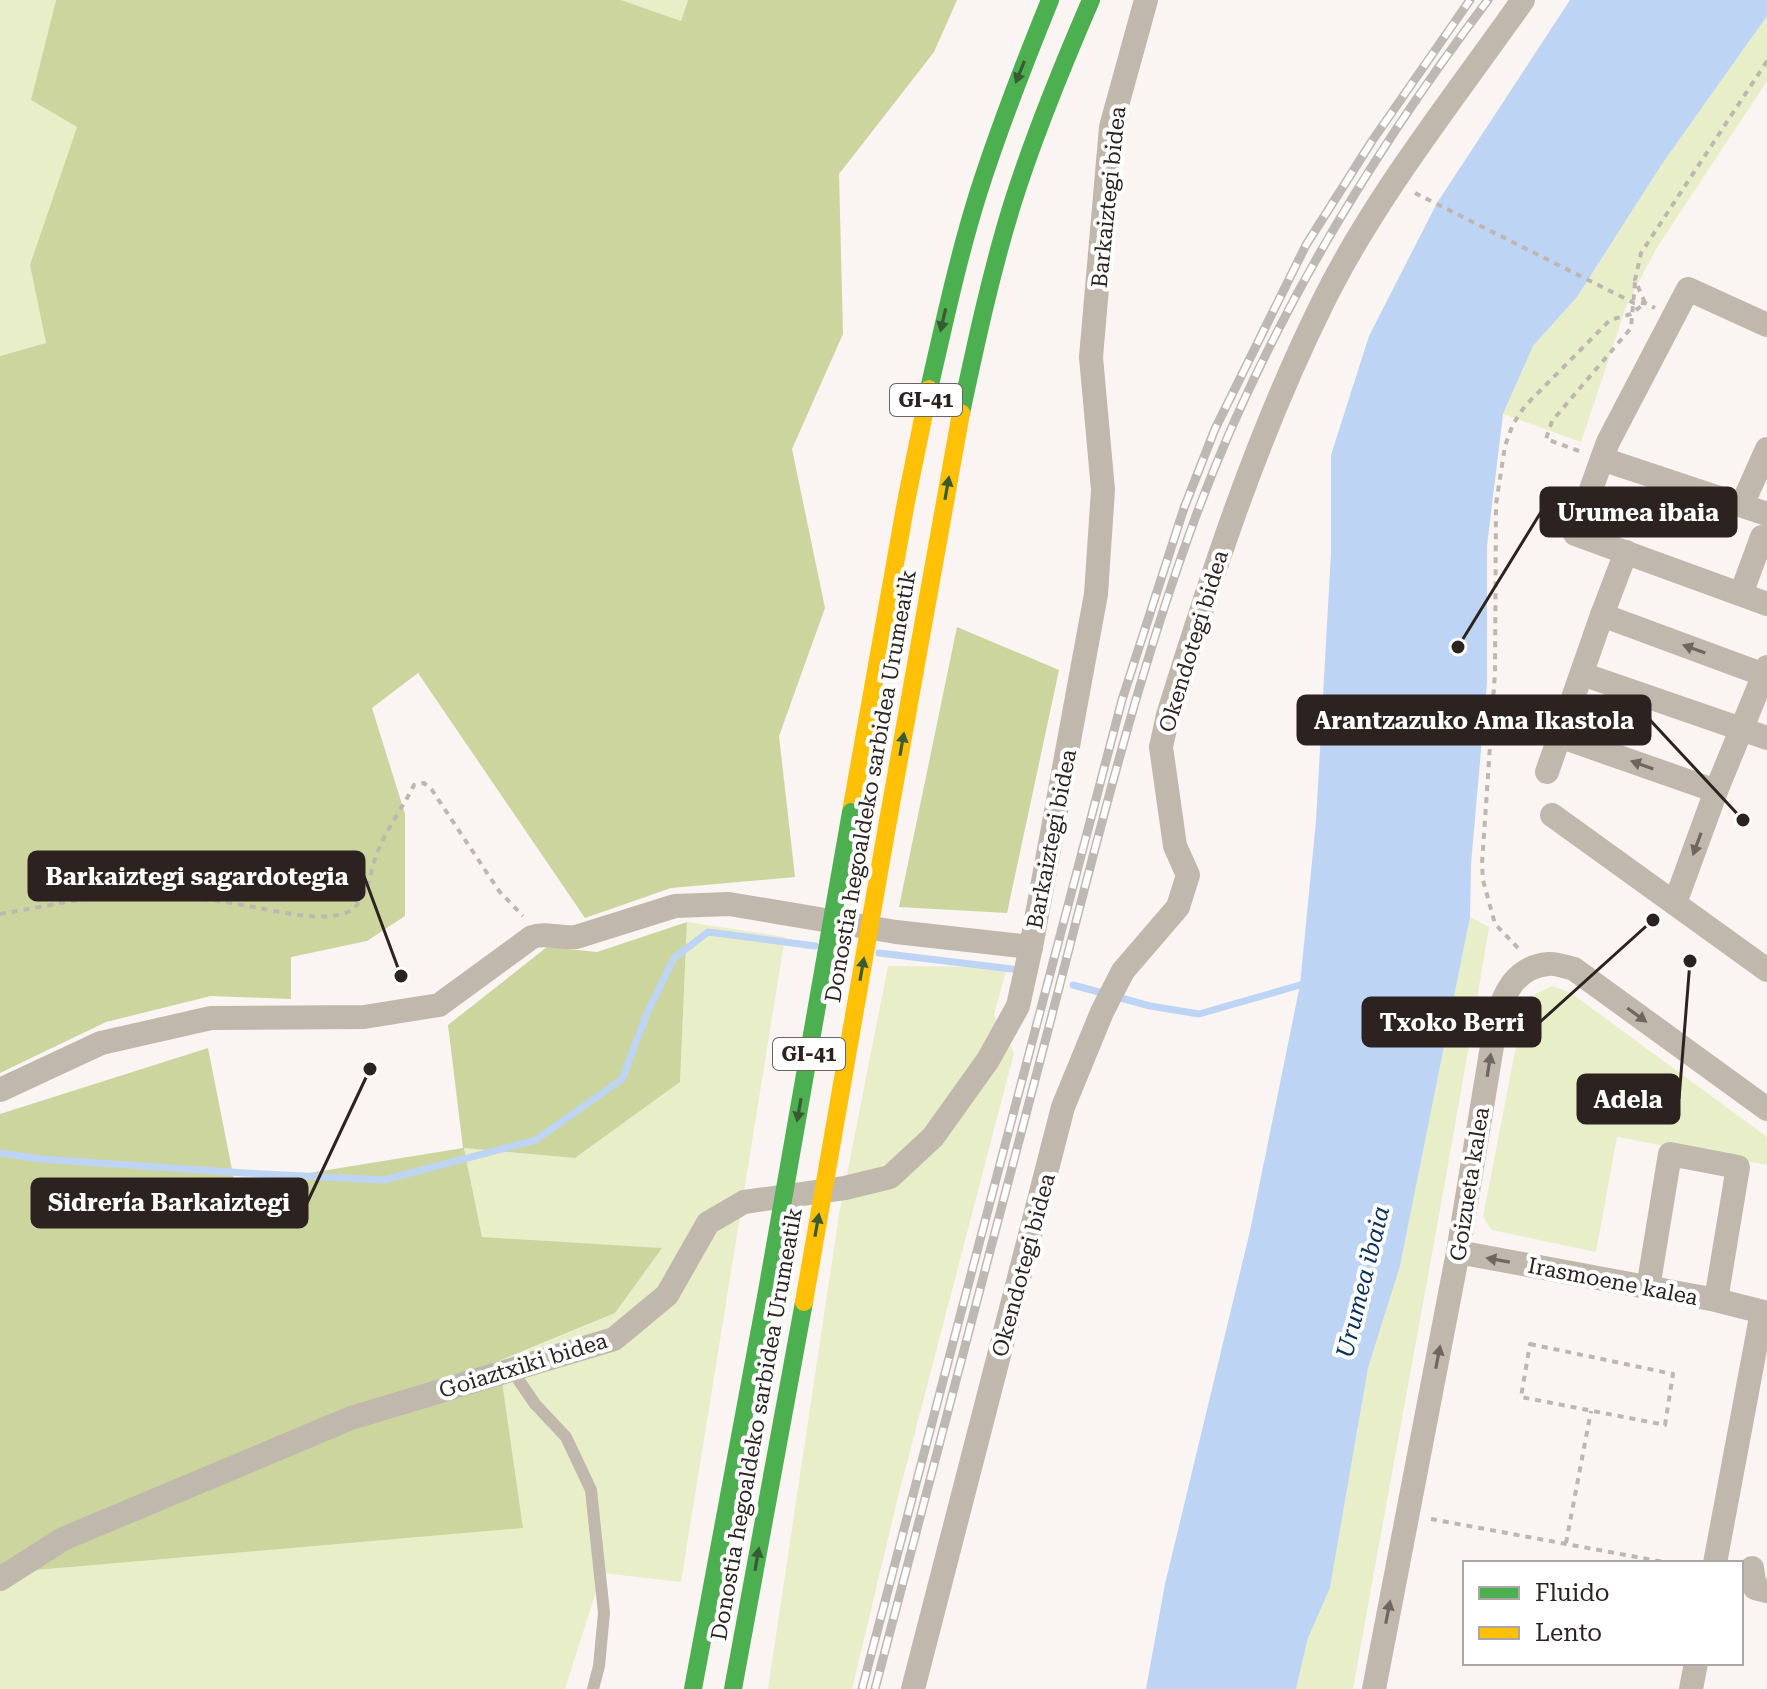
<svg xmlns="http://www.w3.org/2000/svg" width="1767" height="1689" viewBox="0 0 1767 1689" font-family="'Roboto Serif',serif">
  <style>
    .green { fill: #e8eec8 }
    .forest { fill: #ccd59e }
    .water { fill: #bdd4f4 }
    .lines { fill: none; stroke-linecap: round; stroke-linejoin: round }
    .stream { stroke: #bdd4f4; stroke-width: 7 }
    .path { stroke: #bdb7b1; stroke-width: 4; stroke-dasharray: 6 6; stroke-linecap: butt }
    .lane { stroke: #c1b8ad; stroke-width: 12 }
    .street { stroke: #c1b8ad; stroke-width: 24 }
    .fast { stroke: #4caf50; stroke-width: 18 }
    .slow { stroke: #ffc107; stroke-width: 18 }
    .rail-casing { stroke: #beb8b3; stroke-width: 9 }
    .rail { stroke: #fff; stroke-width: 6; stroke-dasharray: 18; stroke-linecap: butt }
    .fast-bridge { stroke: #4caf50; stroke-width: 18 }
    .slow-bridge { stroke: #ffc107; stroke-width: 18 }
    .oneway { fill: #395b33 }
    .oneway2 { fill: #6f665f }
    .labels { text-anchor: middle; stroke-width: 8; stroke-linejoin: round; paint-order: stroke }
    .shield { fill: #fff; stroke: #6b6563; stroke-width: 2 }
    .shield-label { font-size: 20px; font-weight: bold; fill: #2c2320 }
    .street-label { font-size: 22px; fill: #2c2320; stroke: #fff }
    .water-label { font-size: 24px; font-style: italic; fill: #072f5e; stroke: #fff }
    .leader { fill: none; stroke: #2c2320; stroke-width: 3 }
    .callout-dot { fill: #2c2320; stroke: #fff; stroke-width: 3 }
    .callout { fill: #2c2320; stroke: #2c2320; stroke-width: 3 }
    .callout-label { font-size: 24px; text-anchor: middle; font-weight: bold; fill: #fff }
  </style>
  <rect width="100%" height="100%" fill="#faf4f3"/>
  <g class="green">
    <polygon points="0,0 56,0 31,100 77,127 30,265 46,343 0,356"/>
    <polygon points="621,0 688,0 681,21"/>
    <polygon points="1767,16 1767,81 1656,249 1627,304 1581,442 1503,414 1533,346 1577,297 1662,164"/>
    <path d="M1470 917 1489 927C1447 1181 1398 1435 1353 1689H1296L1308 1638 1330 1588 1368 1368 1400 1266Z"/>
    <polygon points="687,922 785,937 681,1582 602,1573 565,1689 0,1689 0,1573 615,1313 661,1248 482,1237 464,1148 575,1158 680,1082"/>
    <polygon points="888,966 1007,967 994,1015 1014,1053 898,1497 852,1689 768,1689 839,1215"/>
    <polygon points="1552,986 1571,993 1767,1137 1767,1165 1617,1137 1596,1252 1492,1230 1483,1217 1523,1010 1533,995"/>
  </g>
  <g class="forest">
    <polygon points="56,0 621,0 681,21 688,0 957,0 934,52 839,174 843,334 792,449 825,608 779,736 795,877 671,888 585,918 418,673 372,708 405,814 405,916 367,941 291,957 291,999 211,996 106,1022 0,1073 0,356 46,343 30,265 77,127 31,100"/>
    <polygon points="957,627 1059,670 1007,913 899,907"/>
    <polygon points="687,922 680,1082 575,1158 464,1148 482,1237 662,1248 615,1313 499,1361 523,1528 0,1573 0,1114 208,1048 235,1185 463,1148 448,1025 547,947 597,952"/>
  </g>
  <polygon class="water" points="1570,0 1767,0 1767,16 1662,164 1577,297 1533,346 1503,414 1487,546 1487,682 1471,864 1470,917 1400,1266 1368,1368 1330,1588 1308,1638 1296,1689 1146,1689 1165,1584 1250,1231 1300,985 1316,821 1331,553 1331,455 1369,336 1437,203"/>
  <g class="lines">
    <g class="stream">
      <polyline points="879,953 1012,969"/>
      <polyline points="1073,985 1150,1006 1199,1014 1307,983"/>
      <polyline points="0,1153 41,1159 245,1173 384,1180 536,1140 622,1079 648,1011 674,958 708,932 815,946"/>
    </g>
    <g class="path">
      <polyline points="1415,193 1634,303 1645,303 1655,308"/>
      <polyline points="1579,451 1546,439 1552,421 1631,328 1635,282"/>
      <path d="M0 914C32 909 65 901 97 898 143 894 191 896 237 904 265 908 336 929 356 906 369 891 370 873 376 856 385 831 402 809 414 785L424 783 432 790 499 891 523 916"/>
      <polyline points="1518,948 1495,924 1483,880 1482,864 1495,672 1496,504 1505,446 1513,424 1525,406 1610,320 1631,314 1645,303 1635,280 1641,253 1767,61"/>
      <polygon points="1530,1344 1673,1374 1665,1425 1521,1397"/>
      <polyline points="1431,1519 1669,1563"/>
      <polyline points="1566,1543 1591,1411"/>
    </g>
    <polyline class="lane" points="511,1369 535,1404 566,1437 591,1490 604,1613 599,1666 593,1689"/>
    <g class="street">
      <polyline points="1767,325 1688,289 1608,442 1575,534 1767,604"/>
      <polyline points="1602,459 1767,514"/>
      <polyline points="1742,505 1767,449"/>
      <polyline points="1626,552 1602,615 1767,676"/>
      <polyline points="1741,594 1762,537"/>
      <polyline points="1582,674 1767,738"/>
      <polyline points="1559,736 1716,791"/>
      <polyline points="1547,772 1602,615"/>
      <polyline points="1552,815 1767,970"/>
      <polyline points="1675,903 1716,791 1767,667"/>
      <path d="M0 1090 101 1043 211 1018 364 1017 439 1005 532 937C546 932 561 939 576 937L675 906 729 904 896 932 1031 947 1096 594 1103 490 1091 357 1111 127 1146 0"/>
      <polyline points="1458,1252 1716,1300 1767,1313"/>
      <polyline points="1648,1288 1670,1154 1738,1167 1716,1300"/>
      <polyline points="1715,1563 1762,1312"/>
      <polyline points="1752,1568 1755,1588 1767,1591"/>
      <polyline points="0,1579 63,1539 351,1418 614,1339 667,1295 708,1223 744,1202 845,1188 890,1177 933,1137 988,1060 1018,1006 1031,947"/>
      <path d="M913 1689 1063 1107 1102 1012 1123 971 1178 907 1188 875 1175 846 1161 747 1168 715C1212 574 1257 435 1323 302 1376 195 1454 98 1523 0"/>
      <path d="M1374 1689 1458 1252 1496 1022C1503 994 1515 967 1548 964 1556 963 1566 967 1574 969L1767 1109"/>
      <polyline points="1691,1689 1696,1663"/>
    </g>
    <g class="fast">
      <path d="M929 389C944 324 958 258 978 194 999 128 1024 64 1050 0"/>
      <path d="M961 413C976 343 991 273 1012 205 1034 135 1062 67 1091 0"/>
      <polyline points="693,1689 766,1297"/>
      <polyline points="733,1689 804,1302"/>
    </g>
    <g class="slow">
      <polyline points="851,812 906,502 929,389"/>
      <polyline points="888,821 961,413"/>
    </g>
    <defs>
      <g id="rail">
        <polyline points="862,1689 1122,700 1184,508 1215,429 1306,245 1372,141 1470,0"/>
        <path d="M875 1689C932 1472 989 1255 1046 1038 1092 862 1134 683 1197 513 1266 328 1369 157 1488 0"/>
      </g>
    </defs>
    <use href="#rail" class="rail-casing"/>
    <use href="#rail" class="rail"/>
    <polyline class="fast-bridge" points="766,1297 851,812"/>
    <polyline class="slow-bridge" points="804,1302 888,821"/>
  </g>
  <defs><path id="oneway-solid" d="M-6-.8H1V-3.2L6.5 0L1 3.2V.8H-6Z" transform="scale(2)"/></defs>
  <g class="oneway">
    <use href="#oneway-solid" transform="translate(1020 72) rotate(112)"/>
    <use href="#oneway-solid" transform="translate(943 320) rotate(103)"/>
    <use href="#oneway-solid" transform="translate(947 488) rotate(-80)"/>
    <use href="#oneway-solid" transform="translate(902 744) rotate(-80)"/>
    <use href="#oneway-solid" transform="translate(862 969) rotate(-80)"/>
    <use href="#oneway-solid" transform="translate(799 1110) rotate(100)"/>
    <use href="#oneway-solid" transform="translate(817 1225) rotate(-80)"/>
    <use href="#oneway-solid" transform="translate(757 1559) rotate(-80)"/>
  </g>
  <g class="oneway2">
    <use href="#oneway-solid" transform="translate(1694 649) rotate(-160)"/>
    <use href="#oneway-solid" transform="translate(1642 765) rotate(-160)"/>
    <use href="#oneway-solid" transform="translate(1697 844) rotate(110)"/>
    <use href="#oneway-solid" transform="translate(1637 1015) rotate(36)"/>
    <use href="#oneway-solid" transform="translate(1489 1065) rotate(-81)"/>
    <use href="#oneway-solid" transform="translate(1498 1260) rotate(-170)"/>
    <use href="#oneway-solid" transform="translate(1438 1357) rotate(-79)"/>
    <use href="#oneway-solid" transform="translate(1388 1612) rotate(-79)"/>
  </g>
  <g class="labels">
    <g class="shield">
      <rect x="890" y="384" width="72" height="32" rx="6"/>
      <rect x="773" y="1038" width="72" height="32" rx="6"/>
    </g>
    <g class="shield-label">
      <text x="926" y="407">GI-41</text>
      <text x="809" y="1061">GI-41</text>
    </g>
    <g class="street-label">
      <text transform="translate(1108 197) rotate(-84)" y="8">Barkaiztegi bidea</text>
      <text transform="translate(1193 641) rotate(-73)" y="8">Okendotegi bidea</text>
      <text transform="translate(870 786) rotate(-80)" y="8">Donostia hegoaldeko sarbidea Urumeatik</text>
      <text transform="translate(1051 839) rotate(-79)" y="8">Barkaiztegi bidea</text>
      <text transform="translate(1469 1184) rotate(-81)" y="8">Goizueta kalea</text>
      <text transform="translate(1023 1265) rotate(-75)" y="8">Okendotegi bidea</text>
      <text transform="translate(1613 1281) rotate(11)" y="8">Irasmoene kalea</text>
      <text transform="translate(523 1365) rotate(-17)" y="8">Goiaztxiki bidea</text>
      <text transform="translate(756 1424) rotate(-80)" y="8">Donostia hegoaldeko sarbidea Urumeatik</text>
    </g>
    <g class="water-label">
      <text transform="translate(1363 1282) rotate(-76)" y="8">Urumea ibaia</text>
    </g>
  </g>
  <path class="leader" d="M1458 647L1541 512M1743 820L1650 720M401 976L364 876M1653 920L1540 1022M1690 961L1679 1099M370 1069L307 1203"/>
  <g class="callout-dot">
    <circle cx="1458" cy="647" r="8"/>
    <circle cx="1743" cy="820" r="8"/>
    <circle cx="401" cy="976" r="8"/>
    <circle cx="1653" cy="920" r="8"/>
    <circle cx="1690" cy="961" r="8"/>
    <circle cx="370" cy="1069" r="8"/>
  </g>
  <g class="callout">
    <rect x="1541" y="488" width="195" height="48" rx="8"/>
    <rect x="1298" y="696" width="352" height="48" rx="8"/>
    <rect x="29" y="852" width="335" height="48" rx="8"/>
    <rect x="1363" y="998" width="177" height="48" rx="8"/>
    <rect x="1578" y="1075" width="101" height="48" rx="8"/>
    <rect x="32" y="1179" width="275" height="48" rx="8"/>
  </g>
  <g class="callout-label">
    <text x="1638" y="521">Urumea ibaia</text>
    <text x="1474" y="729">Arantzazuko Ama Ikastola</text>
    <text x="197" y="885">Barkaiztegi sagardotegia</text>
    <text x="1452" y="1031">Txoko Berri</text>
    <text x="1628" y="1108">Adela</text>
    <text x="169" y="1211">Sidrería Barkaiztegi</text>
  </g>
  <rect x="1463" y="1561" width="280" height="104" fill="#ffffff" stroke="#aba7a6" stroke-width="2"/>
  <rect x="1479" y="1587" width="40" height="12" fill="#4caf50" stroke="#aba7a6" stroke-width="2"/>
  <text x="1535" y="1601" font-size="24" fill="#2c2320">Fluido</text>
  <rect x="1479" y="1627" width="40" height="12" fill="#ffc107" stroke="#aba7a6" stroke-width="2"/>
  <text x="1535" y="1641" font-size="24" fill="#2c2320">Lento</text>
</svg>
